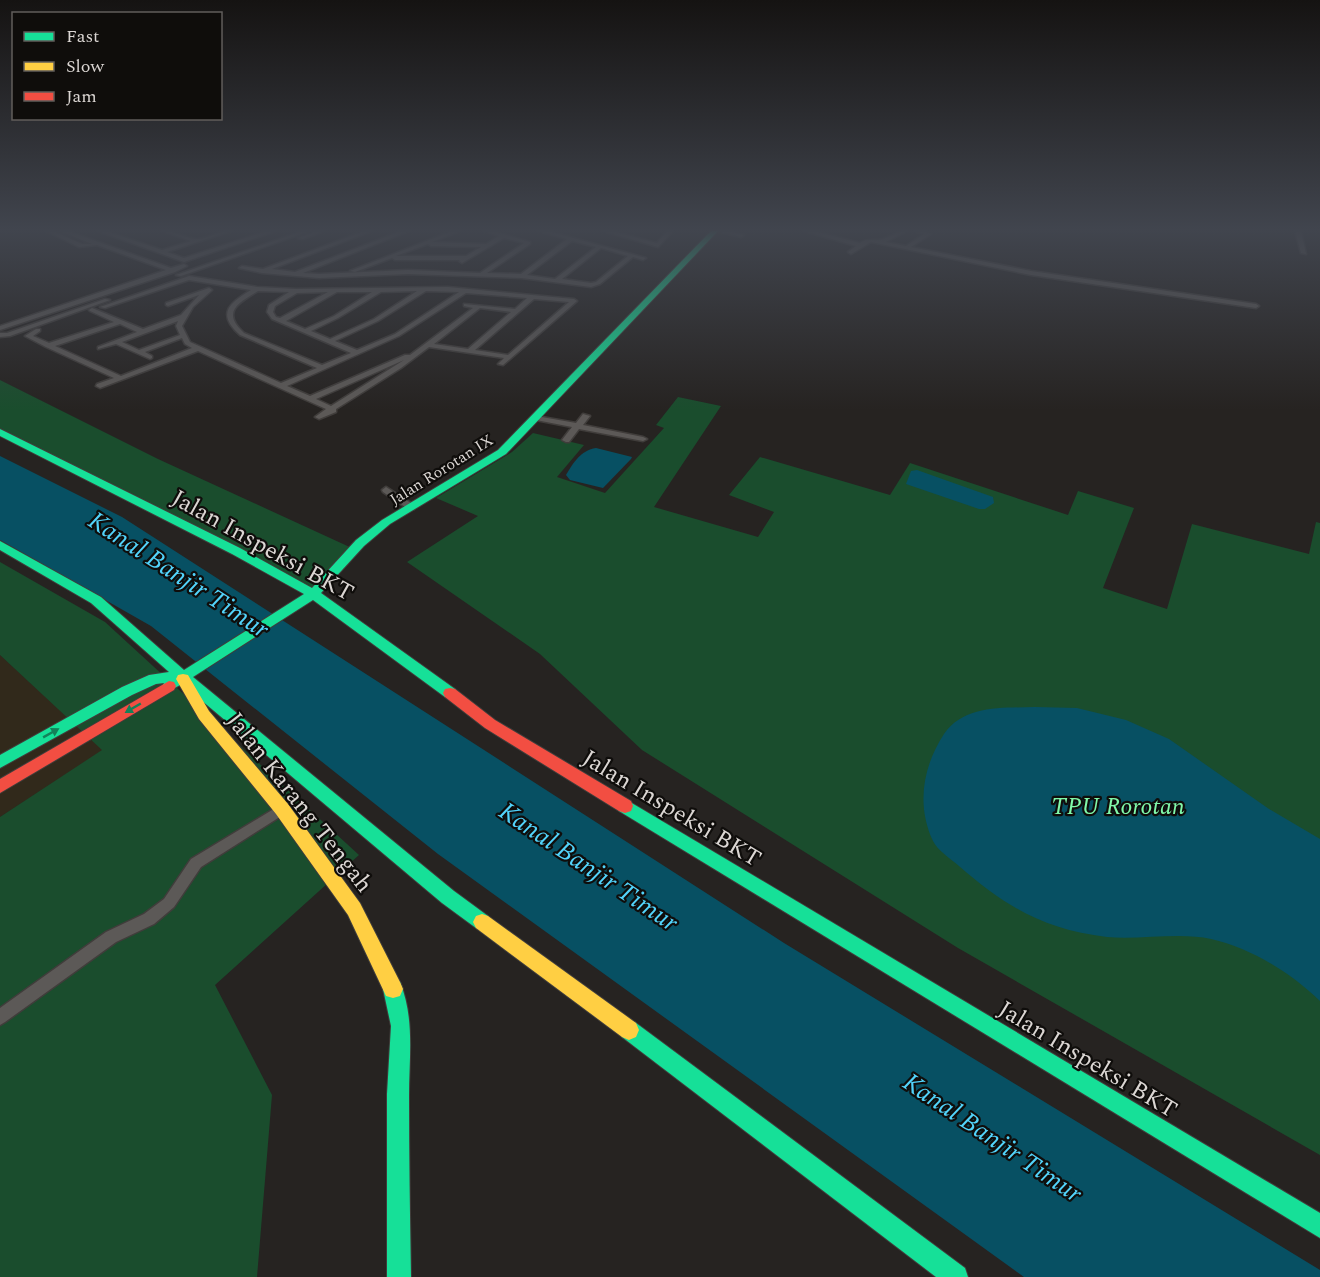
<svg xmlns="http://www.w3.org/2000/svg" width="1320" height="1277" viewBox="0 0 1320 1277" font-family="Spectral,serif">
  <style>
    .commercial { fill: #31291b }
    .green { fill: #1a4d2d }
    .water { fill: #075063 }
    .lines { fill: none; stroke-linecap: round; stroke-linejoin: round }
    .street-casing { stroke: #403d3b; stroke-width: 3 }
    .fast-casing { stroke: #403d3b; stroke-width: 2 }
    .slow-casing { stroke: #403d3b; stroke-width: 2 }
    .jam-casing { stroke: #403d3b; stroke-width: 2 }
    .street { fill: #5c5957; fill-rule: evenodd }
    .fast { fill: #16e098; fill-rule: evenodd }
    .slow { fill: #ffcf43; fill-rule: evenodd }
    .jam { fill: #f24e42; fill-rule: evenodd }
    .oneway { fill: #138159 }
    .labels { text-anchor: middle; stroke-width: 4.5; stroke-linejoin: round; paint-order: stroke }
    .far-street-label { font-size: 16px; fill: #dbd6d3; stroke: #0f0d0b }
    .near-street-label { font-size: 24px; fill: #dbd6d3; stroke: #0f0d0b }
    .near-park-label { font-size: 24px; font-style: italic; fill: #81f9aa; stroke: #0f0d0b }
    .near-water-label { font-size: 26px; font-style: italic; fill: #52d3fa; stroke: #0f0d0b }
  </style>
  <rect width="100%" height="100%" fill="#262321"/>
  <polygon class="commercial" points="0,655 103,750 0,817"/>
  <g class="green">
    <polygon points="0,380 158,459 354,549 313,594 0,432"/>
    <polygon points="678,397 721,406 654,507 758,537 774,512 729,495 760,457 890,495 910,463 1068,515 1078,491 1134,508 1103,588 1167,609 1192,524 1309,554 1316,522 1320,523 1320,1155 958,948 642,750 540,654 407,562 478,516 436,498 512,452 533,433 584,445 557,477 605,493 664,428 656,425"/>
    <polygon points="0,562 105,622 359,855 215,985 272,1095 257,1277 0,1277 0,817 102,750 0,655"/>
  </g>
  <g class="water">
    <path d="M596 448 632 457 631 459 603 488 570 480 566 475C573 463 581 450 596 448Z"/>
    <polygon points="0,456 122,517 784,943 1320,1270 1320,1277 1024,1277 438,854 151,626 0,540"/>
    <polygon points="917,470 993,497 994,503 985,509 979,509 906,484 911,471"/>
    <path d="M1035 707 1077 708 1126 720 1169 739 1269 809 1320 839V1001C1291 973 1251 948 1211 939 1181 932 1139 940 1107 937 1044 930 1005 906 959 866 951 859 937 850 933 841 916 805 923 766 944 734 964 705 1003 708 1035 707Z"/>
  </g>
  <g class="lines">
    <defs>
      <g id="street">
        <polygon points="46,231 53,231 82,244 92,244 60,231 68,231 171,268 184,264 187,266 175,272 0,330 0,326 166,270 97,245 79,247"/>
        <path d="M98 231H106L162 250 191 241 163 231C175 231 187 239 197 239 208 239 218 231 231 231L167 252 184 258 267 231H276L184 262Z"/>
        <polygon points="302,231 310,231 181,276 176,275"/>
        <polygon points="316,231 324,231 303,239 298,238"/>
        <path d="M364 231H372L272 269 295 272 401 231H409L303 273 319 274 408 270 480 273 524 243 504 238 462 263 459 261 460 260H395L392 258 355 272 350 271 452 231H460L432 242 486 244 499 236 484 231H493L530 242V244L487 273 521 274 567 239 538 231H548L646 258 643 260 633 257 600 284 591 287 522 278 408 274 319 278 262 273 239 268 242 266 263 269ZM572 241 596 247 555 279 527 275ZM428 244 431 246 481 247 466 256H396ZM601 248 628 256 596 282 591 283 562 279Z"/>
        <polygon points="603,231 612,231 657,243 667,231 673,231 658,247"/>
        <polygon points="716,231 728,231 744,235 741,237"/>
        <path d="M804 231H814L860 243C868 237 875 242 883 239 892 236 897 231 907 231L886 242 906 246 924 234 914 231H923L931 234 911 247 1031 271 1256 304 1259 306 1256 308 1031 275 871 242 851 254 848 252 856 246Z"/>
        <polygon points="1295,231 1301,231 1306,254 1301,253"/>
        <path d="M189 276 257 287 296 289 448 287 574 299 577 301 503 365 498 364 504 358 429 347 401 368 336 409V412L319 419 315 417 326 409 198 351 100 388 96 386 97 384 114 378 46 347 25 336 36 329H40V331L33 336 49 343 114 322 90 311 89 310 92 308 143 329 181 315 199 295 168 306 166 305V303L209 288 212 290 211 291 193 307 182 326 190 342 281 383 317 368 240 335C216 314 229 303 251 290L189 280 105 308 100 307ZM258 291 289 292 269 305 267 312 272 319 351 353 322 365 244 333C221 312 238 303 258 291ZM417 291 374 319 330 339 311 331 338 318 381 292ZM426 291 459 292 395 334 357 350 335 341 378 321ZM328 292 280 318 276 317 273 312 275 306 297 293ZM337 292H372L334 316 305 329 286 321ZM466 293 527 298 515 309 464 304V306L473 308 410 355H405L310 396 287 386 399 336ZM534 299 569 302 508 355 475 350ZM480 308 511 312 468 349 434 344ZM178 321 176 326 180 335 139 350 122 342ZM120 324 137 332 98 347V349L116 344 150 359 152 358V356L145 352 182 338 185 344 192 348 121 376 55 346ZM404 360 331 406 316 399Z"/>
        <polygon points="105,299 110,300 10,336 0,337 0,333 7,333"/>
        <polygon points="583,414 590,416 583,425 643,437 647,439 643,441 579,429 569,442 566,442 562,440 572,427 536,420 532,418 536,416 576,423"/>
        <polygon points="386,487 414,505 414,509 408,509 383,492 382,490"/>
        <polygon points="282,804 286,805 288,809 286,813 201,867 174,907 154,924 116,942 5,1022 0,1025 0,1008 106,932 144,914 164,899 191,859"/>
      </g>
      <g id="fast">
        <polygon points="711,231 718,231 506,454 390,524 364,546 321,593 455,689 457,693 455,697 445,697 313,600 193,677 454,891 488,916 491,922 488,928 482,930 476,928 442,903 182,684 169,691 164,690 162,686 164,683 156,684 132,695 0,768 0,755 122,687 149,675 169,672 91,603 0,550 0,541 101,597 184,670 304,594 232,554 0,436 0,429 240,548 312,588 356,540 382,520 498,450"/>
        <polygon points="625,799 1320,1213 1320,1238 619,811 617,806 619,801"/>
        <path d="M393 980 400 982C415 1019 409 1058 409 1096 409 1157 410 1217 411 1277H387V1094L391 1026 383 989 386 982Z"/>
        <polygon points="629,1020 636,1023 965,1268 968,1277 936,1277 622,1037 619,1030 622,1023"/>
      </g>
      <g id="slow">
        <polygon points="183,674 188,675 209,711 288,804 360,903 400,982 403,989 400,996 393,998 386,996 348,915 276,814 199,719 176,679 178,675"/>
        <polygon points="482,914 488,916 636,1023 639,1030 636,1037 629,1040 622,1037 476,928 473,922 476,916"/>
      </g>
      <g id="jam">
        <polygon points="169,681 174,682 176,686 174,690 0,793 0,779"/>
        <polygon points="450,688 455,689 495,720 631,801 633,806 631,811 625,813 619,811 485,728 445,697 443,693 445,689"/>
      </g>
    </defs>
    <use href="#street" class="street-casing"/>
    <use href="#fast" class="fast-casing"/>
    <use href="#slow" class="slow-casing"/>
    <use href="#jam" class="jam-casing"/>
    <use href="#street" class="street"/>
    <use href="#fast" class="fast"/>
    <use href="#slow" class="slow"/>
    <use href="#jam" class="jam"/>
  </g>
  <defs><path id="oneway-solid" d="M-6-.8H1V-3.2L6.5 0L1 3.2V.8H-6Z" transform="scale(1.5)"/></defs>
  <g class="oneway">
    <use href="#oneway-solid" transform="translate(133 708) rotate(150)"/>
    <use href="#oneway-solid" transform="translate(51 733) rotate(-29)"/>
  </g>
  <linearGradient id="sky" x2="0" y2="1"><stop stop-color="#151312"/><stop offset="0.56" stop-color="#41454e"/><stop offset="1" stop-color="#41454e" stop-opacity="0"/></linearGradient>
  <rect width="1320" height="410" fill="url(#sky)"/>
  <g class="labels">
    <g class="far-street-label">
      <text transform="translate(441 469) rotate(-32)" y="6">Jalan Rorotan IX</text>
    </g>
    <g class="near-street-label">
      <text transform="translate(263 545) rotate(29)" y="8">Jalan Inspeksi BKT</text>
      <text transform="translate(300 802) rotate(52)" y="8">Jalan Karang Tengah</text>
      <text transform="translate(672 808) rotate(31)" y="8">Jalan Inspeksi BKT</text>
      <text transform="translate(1088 1059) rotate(31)" y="8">Jalan Inspeksi BKT</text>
    </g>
    <g class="near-park-label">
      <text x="1118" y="814">TPU Rorotan</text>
    </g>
    <g class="near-water-label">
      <text transform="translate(179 574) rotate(33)" y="9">Kanal Banjir Timur</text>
      <text transform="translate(589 866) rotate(34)" y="9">Kanal Banjir Timur</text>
      <text transform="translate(993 1137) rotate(34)" y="9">Kanal Banjir Timur</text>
    </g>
  </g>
  <rect x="12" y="12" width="210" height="108" fill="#0f0d0b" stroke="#615d5b" stroke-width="1.5"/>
  <rect x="24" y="32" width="30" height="9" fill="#16e098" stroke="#615d5b" stroke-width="1.5"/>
  <text x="66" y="42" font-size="18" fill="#dbd6d3">Fast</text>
  <rect x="24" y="62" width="30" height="9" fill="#ffcf43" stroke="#615d5b" stroke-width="1.5"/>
  <text x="66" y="72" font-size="18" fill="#dbd6d3">Slow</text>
  <rect x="24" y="92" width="30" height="9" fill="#f24e42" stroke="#615d5b" stroke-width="1.5"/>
  <text x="66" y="102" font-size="18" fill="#dbd6d3">Jam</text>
</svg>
